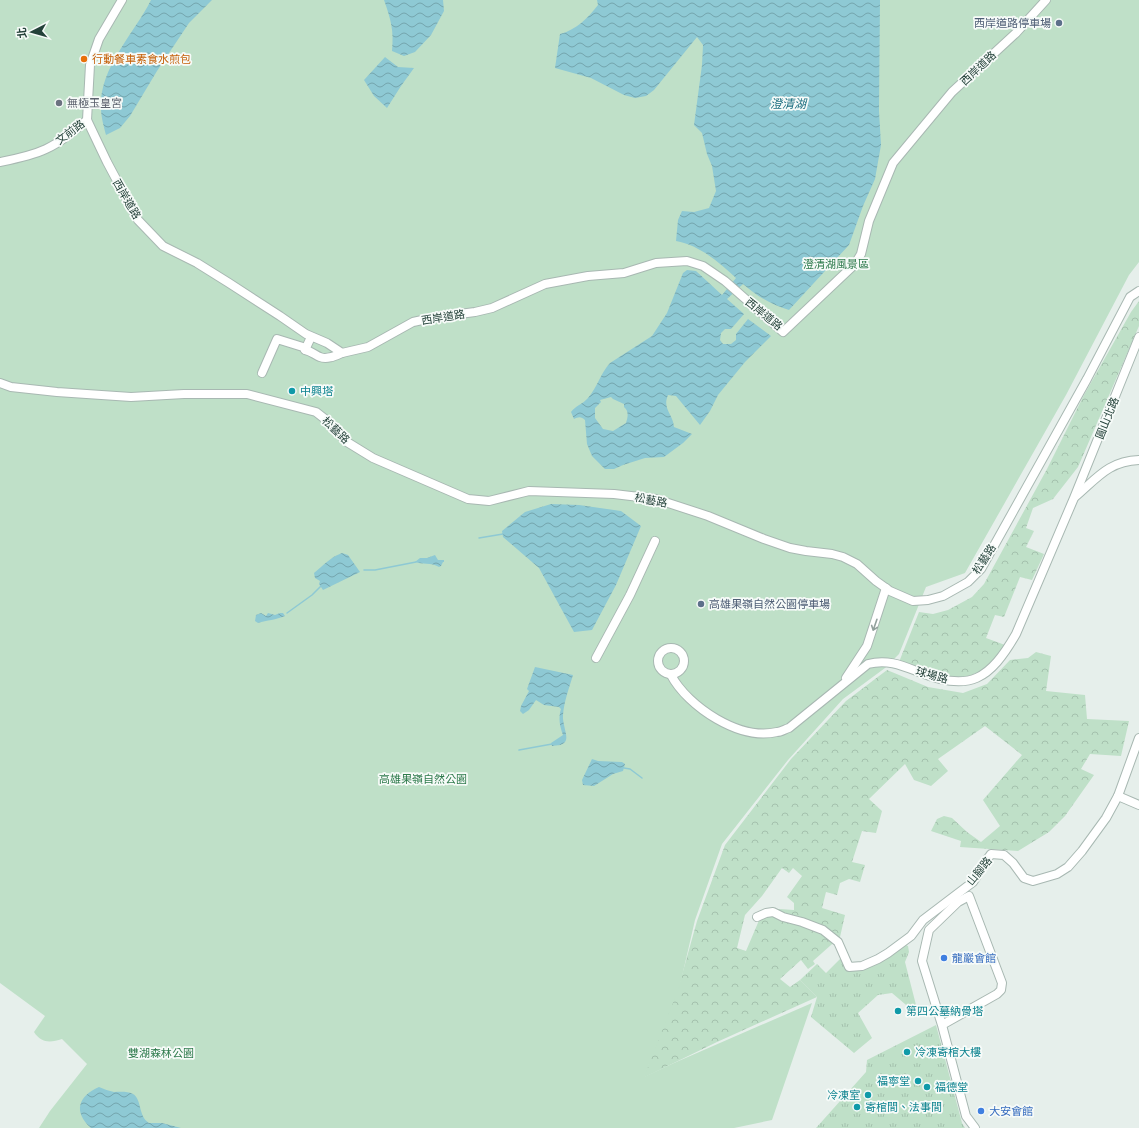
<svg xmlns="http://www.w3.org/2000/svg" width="1139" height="1128" viewBox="0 0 1139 1128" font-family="Helvetica,'Noto Sans TC',sans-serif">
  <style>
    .grass { fill: url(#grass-tufts) }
    .forest { fill: url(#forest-crowns); fill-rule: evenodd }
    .park { fill: #bfe0c8 }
    .water { fill: url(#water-waves); fill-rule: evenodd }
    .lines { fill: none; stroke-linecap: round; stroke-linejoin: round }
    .stream { stroke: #8ec9d4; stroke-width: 1.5 }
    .minor-casing { stroke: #a8b8b2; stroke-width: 10 }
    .minor { stroke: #fff; stroke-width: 8 }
    .oneway { stroke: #92a09c }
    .service-dot { fill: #5c6f8a; stroke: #f7fbf9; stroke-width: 1.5 }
    .food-dot { fill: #e8710a; stroke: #f7fbf9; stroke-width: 1.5 }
    .worship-dot { fill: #6b7280; stroke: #f7fbf9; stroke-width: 1.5 }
    .culture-dot { fill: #0f9aa8; stroke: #f7fbf9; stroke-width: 1.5 }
    .shop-dot { fill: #3f7fe0; stroke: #f7fbf9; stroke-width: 1.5 }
    .labels { text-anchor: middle; stroke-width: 3.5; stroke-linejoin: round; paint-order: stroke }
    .service-label { font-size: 11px; fill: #4e5e75; stroke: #f7fbf9; text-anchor: end }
    .food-label { font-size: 11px; fill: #c56008; stroke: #f7fbf9; text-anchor: start }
    .street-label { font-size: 11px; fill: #24423a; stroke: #f7fbf9 }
    .worship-label { font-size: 11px; fill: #5b616d; stroke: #f7fbf9; text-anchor: start }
    .park-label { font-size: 11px; fill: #2d7a4b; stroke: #f7fbf9 }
    .culture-label { font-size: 11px; fill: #0d838f; stroke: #f7fbf9; text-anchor: start }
    .shop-label { font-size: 11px; fill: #366cbe; stroke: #f7fbf9; text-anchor: start }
    .water-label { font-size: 12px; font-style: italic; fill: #1c6f80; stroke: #f7fbf9 }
  </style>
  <defs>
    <pattern id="grass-tufts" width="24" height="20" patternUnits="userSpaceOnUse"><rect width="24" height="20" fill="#bfe0c8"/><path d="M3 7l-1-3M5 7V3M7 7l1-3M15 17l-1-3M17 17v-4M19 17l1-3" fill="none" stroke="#a4c1ad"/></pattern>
    <pattern id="forest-crowns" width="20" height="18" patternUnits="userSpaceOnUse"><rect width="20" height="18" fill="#bfe0c8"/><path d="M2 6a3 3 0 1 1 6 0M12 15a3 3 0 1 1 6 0" fill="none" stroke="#a4c1ad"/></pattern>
    <pattern id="water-waves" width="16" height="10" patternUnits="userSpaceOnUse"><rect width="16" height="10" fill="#8ec9d4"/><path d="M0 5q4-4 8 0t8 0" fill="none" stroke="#74a5ad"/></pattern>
  </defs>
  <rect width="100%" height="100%" fill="#e6efeb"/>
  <g class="grass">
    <polygon points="904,944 908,946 909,952 905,962 916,1005 912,1010 892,993 878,995 858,1013 872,1038 854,1053 811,1017 817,997 800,980 817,964 826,973 841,958 849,969"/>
    <polygon points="936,1025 962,1123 965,1128 816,1128 866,1072 867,1060"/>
  </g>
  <g class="forest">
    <polygon points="1139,301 1139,326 1078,467 1053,499 1033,508 1026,528 1034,531 1026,547 1044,554 1032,580 1020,577 1004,617 995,615 986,638 1005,645 987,668 965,678 945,677 899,662 919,612 933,614 948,610 972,597 984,584 1047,469 1084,395 1131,312"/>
    <path d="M1036 652 1051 656 1046 691 1085 695 1087 719 1129 721 1121 756 1090 754 1081 769 1094 775 1065 816 1049 832 1018 851 960 847 961 841 931 831 937 819 944 816 952 818 967 832 981 842 1000 826 983 800 1022 755 985 726 938 759 948 771 931 786 914 780 905 764 869 799 882 811 876 833 862 831 852 862 865 865 860 882 849 879 840 883 837 895 826 892 822 908 845 915 840 937 813 961 815 964 808 969 801 960 780 979 790 987 800 980 817 997 717 1042 643 1078 680 982 697 921 725 845 791 759 846 701 887 670 928 687 963 693 987 684 1010 660 1028 658ZM782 868 789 873 793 868 802 876 787 897 794 903V910L779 909 774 912 818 927 819 923 818 928 771 913 760 918 746 951 737 948 745 915 762 896Z"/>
  </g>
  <path class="park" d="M0 0H1139V262L1129 275 1066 395 965 573 926 587 899 654 885 668 843 699 788 760 722 844 695 920 680 985 644 1077 674 1063 812 1003 772 1120 734 1128H39L50 1111 87 1064 62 1039C50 1043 41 1043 34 1032L45 1016 0 983Z"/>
  <g class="water">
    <path d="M151 0H212L189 23 157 71 130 116 120 128 106 135C104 127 101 117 101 108 99 68 134 34 151 0Z"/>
    <path d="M384 0H443L444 11 431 35 415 52 404 56 392 51C394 30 391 20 384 0Z"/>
    <path d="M597 0H880L879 111 881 145 875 179 863 206 849 245 789 310C771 305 757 296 743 284L727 299 744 314 731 329H725L721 333 720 340 723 344H731L736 340V334L748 319 771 336 745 362 718 395 710 411 700 425 676 396 668 395C662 409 673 414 674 427L692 434 683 443 664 457 645 458 623 465 614 469H605L592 456 587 444 585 420C581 416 578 417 574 419L571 412C575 406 583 404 588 398 597 388 600 374 610 363L652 336 667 313 683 273 687 270 696 271 722 295 736 278C719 262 699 245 676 241L678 220 682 211 694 212 709 208 716 191 712 166 707 154 702 133 694 125 702 65 703 45 697 37 654 90 646 96 635 98 624 95 591 78 555 68 560 34C576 30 588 18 598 5ZM611 397 613 399 624 404V407C629 411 628 417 626 423L613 431 603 429 595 418V408L601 402 600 400Z"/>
    <polygon points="385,57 398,67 414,68 401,86 387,108 374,96 364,80"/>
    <polygon points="551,504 579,505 621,511 641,526 616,585 592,630 574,632 539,568 503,537 502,531 525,512"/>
    <path d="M342 553 348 555 360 572 323 590 319 584 320 581 315 578 314 573C324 565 329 558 342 553Z"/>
    <path d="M435 555 438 560H444V562H443L441 566 439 567C431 562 422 565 415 562L420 558H427Z"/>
    <path d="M261 613 266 616 268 613 275 615 280 613H283L285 616C276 620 267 620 258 623L255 621 256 615Z"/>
    <path d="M535 667 573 675C569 688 564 702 563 715 562 722 568 736 566 740 564 746 557 745 552 746L551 743 563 735C560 727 558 718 561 709L559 707 544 705 536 700 529 710 523 714 520 711 521 706 529 691 527 689Z"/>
    <polygon points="592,759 598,761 622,762 625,764 623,771 613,774 594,786 583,785 582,780"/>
    <path d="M99 1087C104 1089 109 1091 114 1092 120 1092 127 1091 133 1094 142 1099 138 1116 149 1123H162L181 1128H91C73 1112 78 1096 99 1087Z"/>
  </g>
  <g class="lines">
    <g class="stream">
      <polyline points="479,538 503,534"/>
      <polyline points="364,570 375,570 416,562"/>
      <polyline points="287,613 312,595 321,586"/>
      <polyline points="519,750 552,744"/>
      <polyline points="624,768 630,769 642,778"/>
    </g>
    <defs>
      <g id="minor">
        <polyline points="122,0 99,39 90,65 87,120 107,162 138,220 163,246 197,263 229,283 280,316 306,334 327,343 342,353 368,347 413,322 436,317 475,312 492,308 545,284 588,276 624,273 656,263 687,261 703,266 725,281 783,332 855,264 861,254 869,221 893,163 952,92 1016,33 1046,0"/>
        <path d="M0 162C15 159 31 156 46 149 61 142 74 131 87 120"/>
        <path d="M311 337 305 350C311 351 315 355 320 357 327 360 335 356 342 353"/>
        <polyline points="262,373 277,339 306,348"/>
        <polyline points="0,383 11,387 57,392 131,397 184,394 247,394 316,412 325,419 347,442 373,458 468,499 489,501 529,491 614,494 656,499 708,516 764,539 790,548 806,551 832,554 843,557 857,564 876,581 890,591 913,601 928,600 943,596 968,582 981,569 1087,379 1130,297 1139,291"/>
        <path d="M1076 496C1097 478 1109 461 1139 460"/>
        <circle cx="671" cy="661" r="13"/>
        <polyline points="596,658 630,595 655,541"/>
        <path d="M671 675C688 707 740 741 777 732 781 732 785 729 789 728L868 664C887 659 901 665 919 672 970 693 990 679 1016 634L1074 498 1139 337"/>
        <polyline points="846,678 867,646 886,588"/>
        <polyline points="1118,796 1139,805"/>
        <polyline points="757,917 766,913 773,912 783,917 802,922 823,930 838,942 849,967 862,966 878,959 888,953 911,936 923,920 973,882 979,873 986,861 991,854 1004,855 1013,863 1024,878 1033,881 1057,874 1068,867 1082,851 1106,818 1118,796 1139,738"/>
        <polyline points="942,1025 997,994 1001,990 1002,983 969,896 958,902 929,930 922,961 942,1025 966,1116 975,1128"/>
      </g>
    </defs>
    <use href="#minor" class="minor-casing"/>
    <use href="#minor" class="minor"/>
  </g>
  <defs><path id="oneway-shaft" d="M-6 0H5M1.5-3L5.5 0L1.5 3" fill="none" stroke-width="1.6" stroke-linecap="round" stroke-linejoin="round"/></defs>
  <use class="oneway" href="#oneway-shaft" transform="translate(875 625) rotate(109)"/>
  <g class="service-dot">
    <circle cx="1059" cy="23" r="4"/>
    <circle cx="701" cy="604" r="4"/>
  </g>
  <circle class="food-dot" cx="84" cy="59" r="4"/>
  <circle class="worship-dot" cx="59" cy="103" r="4"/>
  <g class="culture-dot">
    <circle cx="292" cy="391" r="4"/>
    <circle cx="898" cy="1011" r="4"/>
    <circle cx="907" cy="1052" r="4"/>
    <circle cx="918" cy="1081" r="4"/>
    <circle cx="927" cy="1087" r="4"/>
    <circle cx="868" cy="1095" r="4"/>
    <circle cx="857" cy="1107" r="4"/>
  </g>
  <g class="shop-dot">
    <circle cx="944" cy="958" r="4"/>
    <circle cx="981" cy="1111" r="4"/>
  </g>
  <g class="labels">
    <g class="service-label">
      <text x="1051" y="27">西岸道路停車場</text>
      <text x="709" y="608" text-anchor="start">高雄果嶺自然公園停車場</text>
    </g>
    <g class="food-label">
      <text x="92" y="63">行動餐車素食水煎包</text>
    </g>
    <g class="street-label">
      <text transform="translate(978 68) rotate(-43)" y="4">西岸道路</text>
      <text transform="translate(70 132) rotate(-37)" y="4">文前路</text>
      <text transform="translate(127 199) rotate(60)" y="4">西岸道路</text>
      <text transform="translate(764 314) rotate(39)" y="4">西岸道路</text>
      <text transform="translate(443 317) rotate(-9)" y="4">西岸道路</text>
      <text transform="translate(1107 418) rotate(-68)" y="4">圓山北路</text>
      <text transform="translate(336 430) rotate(44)" y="4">松藝路</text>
      <text transform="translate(651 500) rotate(11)" y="4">松藝路</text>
      <text transform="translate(984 559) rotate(-57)" y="4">松藝路</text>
      <text transform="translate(932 675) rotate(16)" y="4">球場路</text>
      <text transform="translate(979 871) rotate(-51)" y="4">山腳路</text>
    </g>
    <g class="worship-label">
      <text x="67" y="107">無極玉皇宮</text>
    </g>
    <g class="park-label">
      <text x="836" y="268">澄清湖風景區</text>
      <text x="423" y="783">高雄果嶺自然公園</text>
      <text x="161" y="1057">雙湖森林公園</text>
    </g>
    <g class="culture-label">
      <text x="300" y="395">中興塔</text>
      <text x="906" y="1015">第四公墓納骨塔</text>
      <text x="915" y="1056">冷凍寄棺大樓</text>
      <text x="910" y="1085" text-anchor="end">福寧堂</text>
      <text x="935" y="1091">福德堂</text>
      <text x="860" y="1099" text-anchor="end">冷凍室</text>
      <text x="865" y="1111">寄棺間、法事間</text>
    </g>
    <g class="shop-label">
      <text x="952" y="962">龍巖會館</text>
      <text x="989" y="1115">大安會館</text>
    </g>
    <g class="water-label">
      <text x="788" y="108">澄清湖</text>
    </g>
  </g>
  <g transform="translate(32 32) rotate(264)" stroke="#f7fbf9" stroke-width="3" paint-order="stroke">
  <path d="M0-3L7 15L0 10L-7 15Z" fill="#24423a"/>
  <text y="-6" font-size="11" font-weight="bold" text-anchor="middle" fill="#24423a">北</text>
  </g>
</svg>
